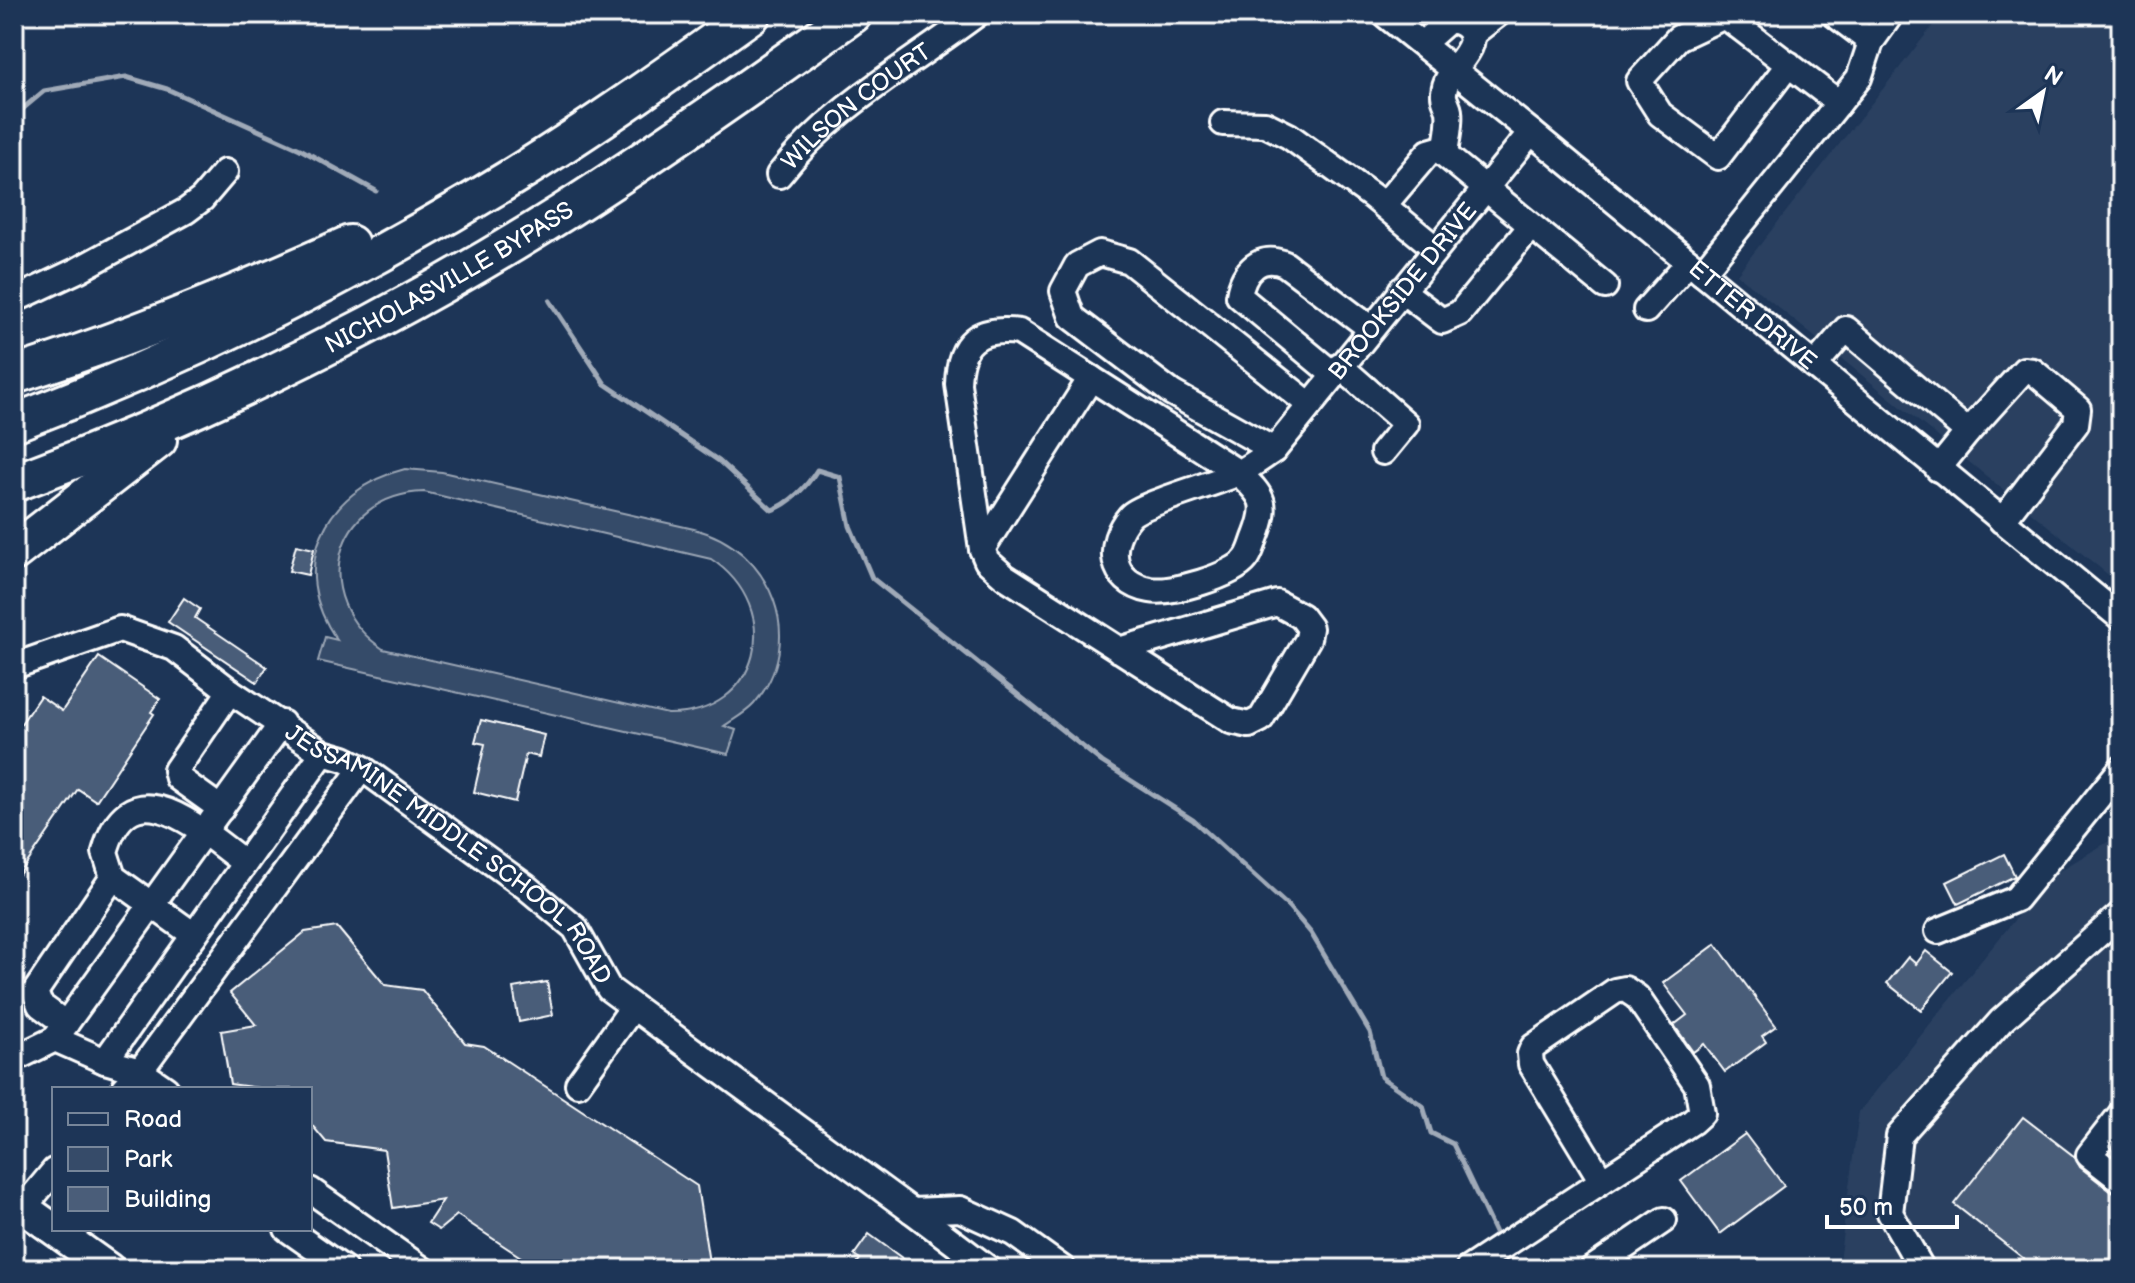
<svg xmlns="http://www.w3.org/2000/svg" width="2135" height="1283" viewBox="0 0 2135 1283" font-family="'Balsamiq Sans',sans-serif">
  <style>
    .built { fill: #2a4161 }
    .green { fill: #364b69; stroke: #9aa5b4; stroke-width: 2; fill-rule: evenodd }
    .lines { fill: none; stroke-linecap: round; stroke-linejoin: round }
    .stream { stroke: #a0aab8; stroke-width: 5 }
    .building { fill: #4a5d79; stroke: #fff; stroke-width: 2 }
    .minor-casing { stroke: #fff; stroke-width: 30 }
    .major-casing { stroke: #fff; stroke-width: 36 }
    .highway-casing { stroke: #fff; stroke-width: 42 }
    .minor { stroke: #1d3557; stroke-width: 24 }
    .major { stroke: #1d3557; stroke-width: 30 }
    .highway { stroke: #1d3557; stroke-width: 36 }
    .labels { text-anchor: middle; stroke-width: 7; stroke-linejoin: round; paint-order: stroke }
    .street-label { font-size: 24px; fill: #fff; stroke: #1d3557 }
  </style>
  <rect width="100%" height="100%" fill="#1d3557"/>
  <filter id="ink" filterUnits="userSpaceOnUse"><feTurbulence type="fractalNoise" baseFrequency=".0125" numOctaves="2"/><feDisplacementMap in="SourceGraphic" scale="16" xChannelSelector="R" yChannelSelector="G"/><feConvolveMatrix kernelMatrix="1 2 1 2 8 2 1 2 1" color-interpolation-filters="sRGB"/></filter>
  <g filter="url(#ink)">
    <g class="built">
      <polygon points="1942,14 2121,14 2121,585 1737,274"/>
      <polygon points="2121,834 2121,1269 1838,1269 1859,1112 2049,877"/>
    </g>
    <path class="green" d="M405 469 442 472 694 529C771 548 809 640 754 704 746 713 734 719 724 726L736 730 728 754 318 661 325 637 337 640C286 568 324 489 405 469ZM424 492 711 559C786 609 761 715 668 714L383 649C308 600 332 495 424 492Z"/>
    <g class="lines">
      <g class="stream">
        <polyline points="14,116 44,91 126,77 167,89 300,149 376,191"/>
        <path d="M550 301 605 384 719 461 772 510C790 504 808 485 817 470L840 477 850 526 872 578 1102 762 1193 820 1289 907 1311 933 1370 1032 1381 1077 1423 1106 1431 1133 1453 1144 1498 1239"/>
        <polyline points="1506,1251 1520,1269"/>
      </g>
    </g>
    <g class="building">
      <polygon points="296,545 314,549 308,575 289,571"/>
      <polygon points="184,598 200,609 195,618 267,667 257,682 168,622"/>
      <polygon points="99,657 160,699 151,712 154,714 96,801 78,789 14,882 14,734 40,696 62,711"/>
      <polygon points="481,720 544,735 539,757 526,754 515,802 474,792 485,744 475,742"/>
      <polygon points="2004,854 2015,876 1958,904 1947,882"/>
      <polygon points="337,927 385,985 422,990 465,1043 484,1046 697,1186 710,1269 539,1269 457,1215 439,1230 428,1223 443,1200 393,1208 384,1150 326,1142 310,1123 310,1089 266,1089 230,1084 221,1031 256,1025 230,993 305,932"/>
      <polygon points="1716,944 1776,1026 1762,1036 1766,1042 1725,1072 1704,1044 1693,1052 1674,1025 1687,1015 1663,983"/>
      <polygon points="1926,951 1952,972 1921,1010 1887,983 1908,957 1916,964"/>
      <polygon points="547,982 553,1015 519,1022 513,988"/>
      <polygon points="2023,1117 2075,1157 2080,1167 2112,1192 2121,1195 2121,1269 2037,1269 1954,1204"/>
      <polygon points="1745,1134 1784,1186 1720,1234 1681,1181"/>
      <polygon points="869,1234 917,1269 853,1269 860,1259 854,1255"/>
    </g>
    <g class="lines">
      <defs>
        <g id="minor">
          <path id="s1" d="M1384 14 1531 132 2121 618"/>
          <polyline points="1834,14 1871,42"/>
          <polyline points="1471,35 1498,14"/>
          <path d="M1422 44 1449 20C1461 21 1475 29 1471 44 1466 61 1445 72 1444 93 1443 99 1448 105 1449 111 1451 125 1446 141 1445 155L1605 286"/>
          <polyline points="1789,64 1718,157 1660,114 1639,81 1678,38 1725,16 1839,103"/>
          <polyline points="1223,123 1265,124 1289,136 1372,196 1435,248"/>
          <path id="s2" d="M779 175C832 107 909 65 977 14"/>
          <polyline points="1384,205 1429,152 1446,147"/>
          <polyline points="1702,273 1859,78 1871,42 1891,14"/>
          <polyline points="1401,290 1442,321 1460,313 1531,226"/>
          <polyline points="14,300 78,270 186,211 202,199 225,172"/>
          <polyline points="1646,310 1689,262"/>
          <polyline points="1340,366 1406,424 1383,452"/>
          <polyline points="1814,366 1846,329 1968,432 1938,469"/>
          <path d="M1333 374 1239 296C1243 271 1260 253 1285 264L1370 328"/>
          <polyline points="1968,432 2024,370 2033,371 2078,409 2076,424 2002,521"/>
          <polyline points="1274,450 1172,393 1072,317 1063,291 1077,265 1100,253 1129,261 1310,405"/>
          <polyline points="982,549 1091,378"/>
          <path id="s3" d="M1119 650 1277 603 1301 616 1310 628 1308 639 1261 719 1249 725 1231 721 1004 576 987 561 982 549 958 384C959 341 978 327 1019 332L1239 473C1263 497 1269 502 1256 536 1253 543 1251 553 1246 559 1233 576 1171 594 1150 590 1109 582 1106 544 1130 516 1140 504 1218 483 1238 473 1250 467 1262 458 1274 450L1531 132"/>
          <path id="s4" d="M14 666 120 629 174 648 230 691 323 753 344 759 362 768 526 887 575 928 609 989 912 1211 960 1209 1013 1233 1063 1269"/>
          <polyline points="221,809 178,778 176,770 230,691"/>
          <polyline points="1938,931 2016,899 2121,769"/>
          <path d="M194 935 113 877 105 852C130 761 202 832 245 863"/>
          <polyline points="66,1024 40,1005 35,992 113,877"/>
          <polyline points="55,1039 282,723"/>
          <polyline points="14,1059 55,1039 105,1061 140,1071 124,1089"/>
          <polyline points="105,1061 323,753"/>
          <polyline points="578,1084 633,1007"/>
          <polyline points="166,1089 140,1071 362,768"/>
          <polyline points="2121,1114 2089,1155 2121,1180"/>
          <polyline points="310,1190 422,1269"/>
          <polyline points="912,1211 989,1269"/>
          <polyline points="14,1219 54,1171"/>
          <polyline points="287,1229 344,1269"/>
          <polyline points="1468,1269 1692,1122 1702,1113 1697,1085 1637,997 1625,989 1615,991 1533,1047 1530,1054 1531,1064 1602,1181"/>
          <polyline points="1592,1269 1664,1220"/>
          <polyline points="1922,1269 1890,1213 1899,1136 2001,1021 2121,914"/>
        </g>
        <polyline id="major" points="14,1201 109,1269"/>
        <g id="highway">
          <path d="M14 375C129 339 240 293 350 244"/>
          <path d="M14 423C189 356 358 272 517 174 598 124 675 69 752 14"/>
          <path id="s5" d="M14 483C206 412 389 322 562 213 661 150 757 82 853 14"/>
          <polyline points="14,552 158,440"/>
        </g>
      </defs>
      <use href="#minor" class="minor-casing"/>
      <use href="#major" class="major-casing"/>
      <use href="#highway" class="highway-casing"/>
      <use href="#minor" class="minor"/>
      <use href="#major" class="major"/>
      <use href="#highway" class="highway"/>
    </g>
  </g>
  <g class="labels">
    <g class="street-label">
      <text dy="8" stroke="none"><textPath href="#s2" startOffset="104">WILSON COURT</textPath></text>
      <text dy="8" stroke="none"><textPath href="#s5" startOffset="482">NICHOLASVILLE BYPASS</textPath></text>
      <text dy="8" stroke="none"><textPath href="#s3" startOffset="1832">BROOKSIDE DRIVE</textPath></text>
      <text dy="8" stroke="none"><textPath href="#s1" startOffset="476">ETTER DRIVE</textPath></text>
      <text dy="8" stroke="none"><textPath href="#s4" startOffset="516">JESSAMINE MIDDLE SCHOOL ROAD</textPath></text>
    </g>
  </g>
  <rect width="2135" height="1283" fill="none" stroke="#1d3557" stroke-width="48"/>
  <rect x="24" y="24" width="2087" height="1235" fill="none" stroke="#fff" stroke-width="3" filter="url(#ink)"/>
  <rect x="52" y="1087" width="260" height="144" fill="#1d3557" stroke="#77869a" stroke-width="2"/>
  <rect x="68" y="1113" width="40" height="12" fill="#1d3557" stroke="#77869a" stroke-width="2"/>
  <text x="124" y="1127" font-size="24" fill="#ffffff">Road</text>
  <rect x="68" y="1147" width="40" height="24" fill="#364b69" stroke="#77869a" stroke-width="2"/>
  <text x="124" y="1167" font-size="24" fill="#ffffff">Park</text>
  <rect x="68" y="1187" width="40" height="24" fill="#4a5d79" stroke="#77869a" stroke-width="2"/>
  <text x="124" y="1207" font-size="24" fill="#ffffff">Building</text>
  <g transform="translate(2043 92) rotate(33)" stroke="#1d3557" stroke-width="6" paint-order="stroke">
  <path d="M0-6L14 30L0 20L-14 30Z" fill="#ffffff"/>
  <text y="-12" font-size="22" font-weight="bold" text-anchor="middle" fill="#ffffff">N</text>
  </g>
  <path d="M1827 1215v12h130v-12" fill="none" stroke="#ffffff" stroke-width="4"/>
  <text x="1839" y="1215" font-size="24" fill="#ffffff" stroke="#1d3557" stroke-width="6" paint-order="stroke">50 m</text>
</svg>
